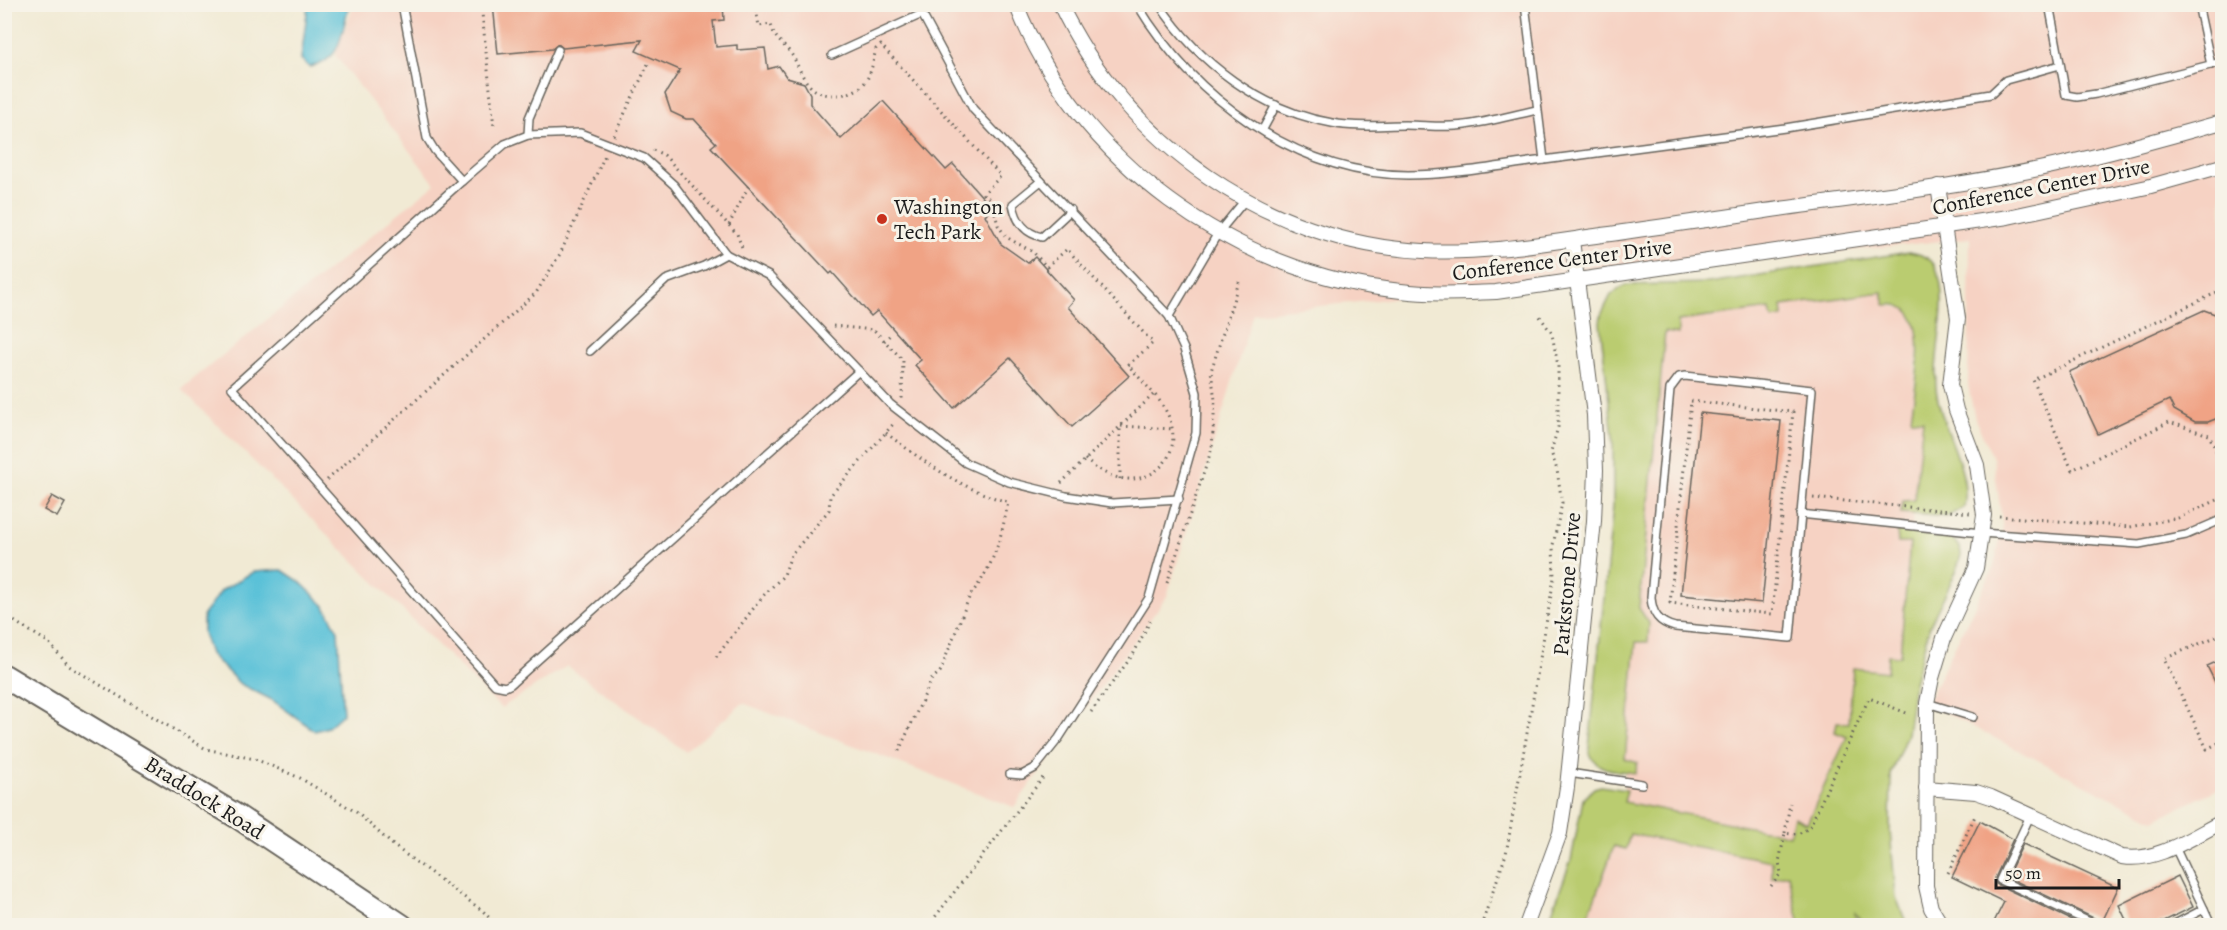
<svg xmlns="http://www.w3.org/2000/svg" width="2227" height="930" viewBox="0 0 2227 930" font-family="Alegreya,serif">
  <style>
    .built { fill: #f6d2c3 }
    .green { fill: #bacc6f; stroke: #6b7446; stroke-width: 1.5 }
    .water { fill: #5ac1d8; stroke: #3b6e7a; stroke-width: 1.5 }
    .building { fill: #f0a385 }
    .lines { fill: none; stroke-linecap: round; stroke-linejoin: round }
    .service-casing { stroke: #67645c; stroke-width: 10 }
    .minor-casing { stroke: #67645c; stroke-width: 16 }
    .primary-casing { stroke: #67645c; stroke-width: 26 }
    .path { stroke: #67645c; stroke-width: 3; stroke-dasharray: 1.5 4.5; stroke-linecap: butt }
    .service { stroke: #fff; stroke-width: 7 }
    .minor { stroke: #fff; stroke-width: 14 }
    .primary { stroke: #fff; stroke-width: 22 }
    .poi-dot { fill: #c8321e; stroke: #f7f3e8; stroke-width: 2 }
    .labels { text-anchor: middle; stroke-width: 6; stroke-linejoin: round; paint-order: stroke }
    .street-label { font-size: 22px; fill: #1c1c1c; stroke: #f7f3e8 }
    .poi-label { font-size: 22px; fill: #1c1c1c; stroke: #f7f3e8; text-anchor: start }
  </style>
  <rect width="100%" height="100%" fill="#f7f3e8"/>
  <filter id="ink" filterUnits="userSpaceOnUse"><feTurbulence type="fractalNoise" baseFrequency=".0167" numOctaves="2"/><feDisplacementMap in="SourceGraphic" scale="12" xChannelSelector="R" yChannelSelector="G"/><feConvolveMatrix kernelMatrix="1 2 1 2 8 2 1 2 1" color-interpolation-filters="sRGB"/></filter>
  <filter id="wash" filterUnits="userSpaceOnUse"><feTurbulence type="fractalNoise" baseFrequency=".008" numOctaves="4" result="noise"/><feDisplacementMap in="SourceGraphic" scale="24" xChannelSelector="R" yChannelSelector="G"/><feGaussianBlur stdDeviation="1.35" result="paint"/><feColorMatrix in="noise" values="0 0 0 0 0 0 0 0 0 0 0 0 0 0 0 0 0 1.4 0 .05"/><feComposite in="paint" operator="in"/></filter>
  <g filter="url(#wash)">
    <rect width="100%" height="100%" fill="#f1ead4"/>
    <g class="built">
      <polygon points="354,5 2222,5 2222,787 2154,820 1927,703 1993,569 2003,528 1993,458 1975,419 1968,385 1970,238 1253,313 1167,596 1014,807 743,703 686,752 567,666 501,708 181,389 435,184 335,55"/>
      <polygon points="1882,292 1885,305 1907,309 1919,332 1911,418 1923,419 1900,656 1887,672 1853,669 1847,736 1807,823 1790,835 1624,802 1625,759 1665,331 1678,321"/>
      <polygon points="1630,834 1773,861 1788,873 1800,925 1584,926 1614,846"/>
    </g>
    <g class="green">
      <path d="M1909 252C1920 254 1931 257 1936 268 1951 300 1933 352 1936 387 1939 426 1972 470 1964 507L1947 517 1901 513 1903 501 1914 500 1923 420 1911 419C1914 389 1937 297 1885 305L1882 292 1782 306 1783 317 1772 319 1770 309 1678 321V334L1665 332 1639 608 1649 623 1648 642H1636L1625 759 1638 763 1635 773C1615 770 1592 772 1589 748L1613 506V436L1600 323 1601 315 1611 295 1625 285 1709 283Z"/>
      <polygon points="1897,531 1949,536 1960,547 1961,555 1956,572 1930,625 1914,683 1907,734 1891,773 1890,831 1896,897 1907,925 1865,925 1855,913 1857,925 1800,925 1788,874 1772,878 1772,861 1630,834 1626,849 1614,846 1585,925 1547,926 1571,860 1583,799 1594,788 1601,786 1627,790 1624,802 1789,835 1794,817 1807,823 1847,737 1835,732 1837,722 1849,723 1853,668 1887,672 1888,655 1900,656 1910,543 1898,543"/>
    </g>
    <g class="water">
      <path d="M308 5H349C341 33 343 61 309 67L301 59Z"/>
      <polygon points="282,570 299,581 324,605 338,631 343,714 328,727 315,731 272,700 240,684 210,654 203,633 203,615 222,590 253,572"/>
    </g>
    <g id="blocks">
      <g class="building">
        <polygon points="493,4 723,4 724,20 713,21 716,47 737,45 737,50 765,48 768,69 779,66 787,78 804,83 810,94 810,104 841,139 883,101 946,170 953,164 992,208 985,215 1001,244 1028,263 1035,257 1074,300 1068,307 1129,376 1072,427 1010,358 954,408 915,365 921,360 877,311 871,316 832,272 830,274 711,147 716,143 694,119 686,119 671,112 665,94 680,70 636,51 642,40 563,48 558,44 552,49 498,54"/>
        <polygon points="2204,310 2223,317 2223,416 2208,422 2195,422 2174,410 2169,400 2098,434 2069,372"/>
        <polygon points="1700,413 1781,421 1762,603 1681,595"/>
        <polygon points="52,496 65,503 57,517 44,510"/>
        <polygon points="2223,659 2223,698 2207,666"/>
        <polygon points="1980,821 2013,839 1995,878 1996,884 2084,926 1992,926 2004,902 1952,877"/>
        <polygon points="2023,844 2118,888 2102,922 2007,877"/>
        <polygon points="2178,876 2193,907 2154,926 2129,926 2119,905"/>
      </g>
    </g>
  </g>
  <g filter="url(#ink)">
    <use href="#blocks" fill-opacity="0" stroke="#67645c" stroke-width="1.5"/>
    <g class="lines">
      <defs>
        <g id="service">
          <polyline points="402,4 427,138 435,151 462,181 505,144 528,135 580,133 644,158 674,185 726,254 769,276 890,404 966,463 1009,482 1066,496 1112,503 1179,499"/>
          <path d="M1137 4C1193 97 1296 174 1408 175 1453 175 1499 166 1544 160"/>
          <path d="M1159 4C1198 63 1262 111 1332 123 1355 128 1382 125 1405 125 1425 125 1446 128 1465 125 1489 122 1513 115 1537 110"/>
          <polyline points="1525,4 1544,160 1785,128 1991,94 2006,80 2060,65"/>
          <polyline points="2049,4 2066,95 2077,97 2096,94 2222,62"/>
          <polyline points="2198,4 2211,65"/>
          <polyline points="922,14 973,109 1169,316 1184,349 1197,393 1196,433 1149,598 1059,738 1035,768 1022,775 1010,774"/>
          <polyline points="832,55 922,14 918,4"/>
          <polyline points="1263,129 1276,105"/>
          <polyline points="528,135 529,118 558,50"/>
          <polyline points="462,181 232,388 495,685 505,687 511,684 859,371"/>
          <path d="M1041 181 1013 204C1016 221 1024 233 1042 237L1071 210"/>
          <polyline points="1169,316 1218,233 1245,200"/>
          <polyline points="590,351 666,280 704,266 726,254"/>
          <path d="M1685 376 1812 390 1790 638 1675 627C1659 623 1652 614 1651 597L1670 389 1679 377Z"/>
          <polyline points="1800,514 1981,533 2139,544 2186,535 2221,520"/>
          <polyline points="1927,703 1973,717"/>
          <polyline points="1569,773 1642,784"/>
          <polyline points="2030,816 2000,880 2098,926"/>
          <polyline points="2174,845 2212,926"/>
          <polyline points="2171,926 2204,909"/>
        </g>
        <g id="minor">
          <path d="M1016 4C1077 161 1235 274 1401 291 1432 295 1464 293 1496 292L2008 217 2147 187 2222 166"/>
          <path d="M1060 4C1125 143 1269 243 1423 251 1478 254 1534 245 1588 237 1647 229 1706 220 1765 211 1864 197 1964 186 2062 164 2116 152 2169 137 2222 122"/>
          <polyline points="1938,186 1958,318 1950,385 1956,410 1977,465 1984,515 1976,568 1944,638 1932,678 1927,703 1926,886 1931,908 1942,926"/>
          <path d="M1926 788 1976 792 1991 797 2122 857C2156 863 2192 837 2222 822"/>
          <polyline points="1526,926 1560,833 1567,787 1594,521 1596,470 1594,415 1572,240"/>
        </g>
        <polyline id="primary" points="4,676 238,817 402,926"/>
      </defs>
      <use href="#service" class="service-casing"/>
      <use href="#minor" class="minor-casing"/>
      <use href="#primary" class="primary-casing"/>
      <g class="path">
        <polyline points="481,4 494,127"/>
        <path d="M755 4 759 26 771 24C774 38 780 41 789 51 798 62 800 76 811 87 825 100 855 97 866 81 872 71 873 61 876 49L881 45 1001 176 983 194 992 201 998 225 1006 237 1033 252 1047 267 1067 249 1153 343 1128 365 1154 394 1061 483"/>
        <polyline points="614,136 649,62"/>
        <polyline points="653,150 664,155 737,234 743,250"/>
        <polyline points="729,225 749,185"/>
        <polyline points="2222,290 2033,380 2072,470 2169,422 2209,435 2222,464"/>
        <polyline points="833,326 874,330 903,360 902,399"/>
        <polyline points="884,341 892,333"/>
        <polygon points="1691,401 1793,412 1772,614 1670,603"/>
        <path d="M886 433C924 462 961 489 1008 502 1002 536 993 569 970 595L940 672 932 679 897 755"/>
        <path d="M1085 459C1140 511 1206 452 1154 394"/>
        <polyline points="1120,479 1120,426 1173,429"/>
        <polyline points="327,480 536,293 560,254 606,153"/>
        <polyline points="1813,498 1971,513"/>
        <polyline points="1999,516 2130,527 2178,518 2222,498"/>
        <polyline points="1167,583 1212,448 1215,400 1211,371 1239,282"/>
        <polyline points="4,615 48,642 69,666 206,749 255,759 300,778 356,812 394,846 483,911 497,926"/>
        <polyline points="2222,634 2164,659 2207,749 2222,741"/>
        <polyline points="716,657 763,596 784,575 791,555 829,510 830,496 895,422"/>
        <polyline points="1091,712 1134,653 1151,619"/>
        <polyline points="1785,833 1790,803"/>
        <polyline points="1948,873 1976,814"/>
        <path d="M1771 886 1781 873 1779 862 1785 833C1796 835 1802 834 1810 826L1869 698 1909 714"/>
        <polyline points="928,926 1045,775"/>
        <polyline points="1481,926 1506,854 1554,578 1553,545 1562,503 1557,470 1551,452 1558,427 1558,366 1552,334 1539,315"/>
      </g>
      <use href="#service" class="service"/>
      <use href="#minor" class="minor"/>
      <use href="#primary" class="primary"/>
    </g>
  </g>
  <circle class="poi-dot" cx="882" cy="219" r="6"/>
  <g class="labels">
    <g class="street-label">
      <text transform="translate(2041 186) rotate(-11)" y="8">Conference Center Drive</text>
      <text transform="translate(1562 259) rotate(-7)" y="8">Conference Center Drive</text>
      <text transform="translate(1566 584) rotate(-85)" y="8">Parkstone Drive</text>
      <text transform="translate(205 797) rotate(32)" y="8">Braddock Road</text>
    </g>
    <g class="poi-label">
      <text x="894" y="214">Washington<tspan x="894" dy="25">Tech Park</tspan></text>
    </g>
  </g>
  <rect width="2227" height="930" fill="none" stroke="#f7f3e8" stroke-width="24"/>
  <path d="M1996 879v9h123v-9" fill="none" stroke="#1c1c1c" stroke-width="3"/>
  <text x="2005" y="879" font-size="18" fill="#1c1c1c" stroke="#f7f3e8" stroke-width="4.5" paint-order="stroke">50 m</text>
</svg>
